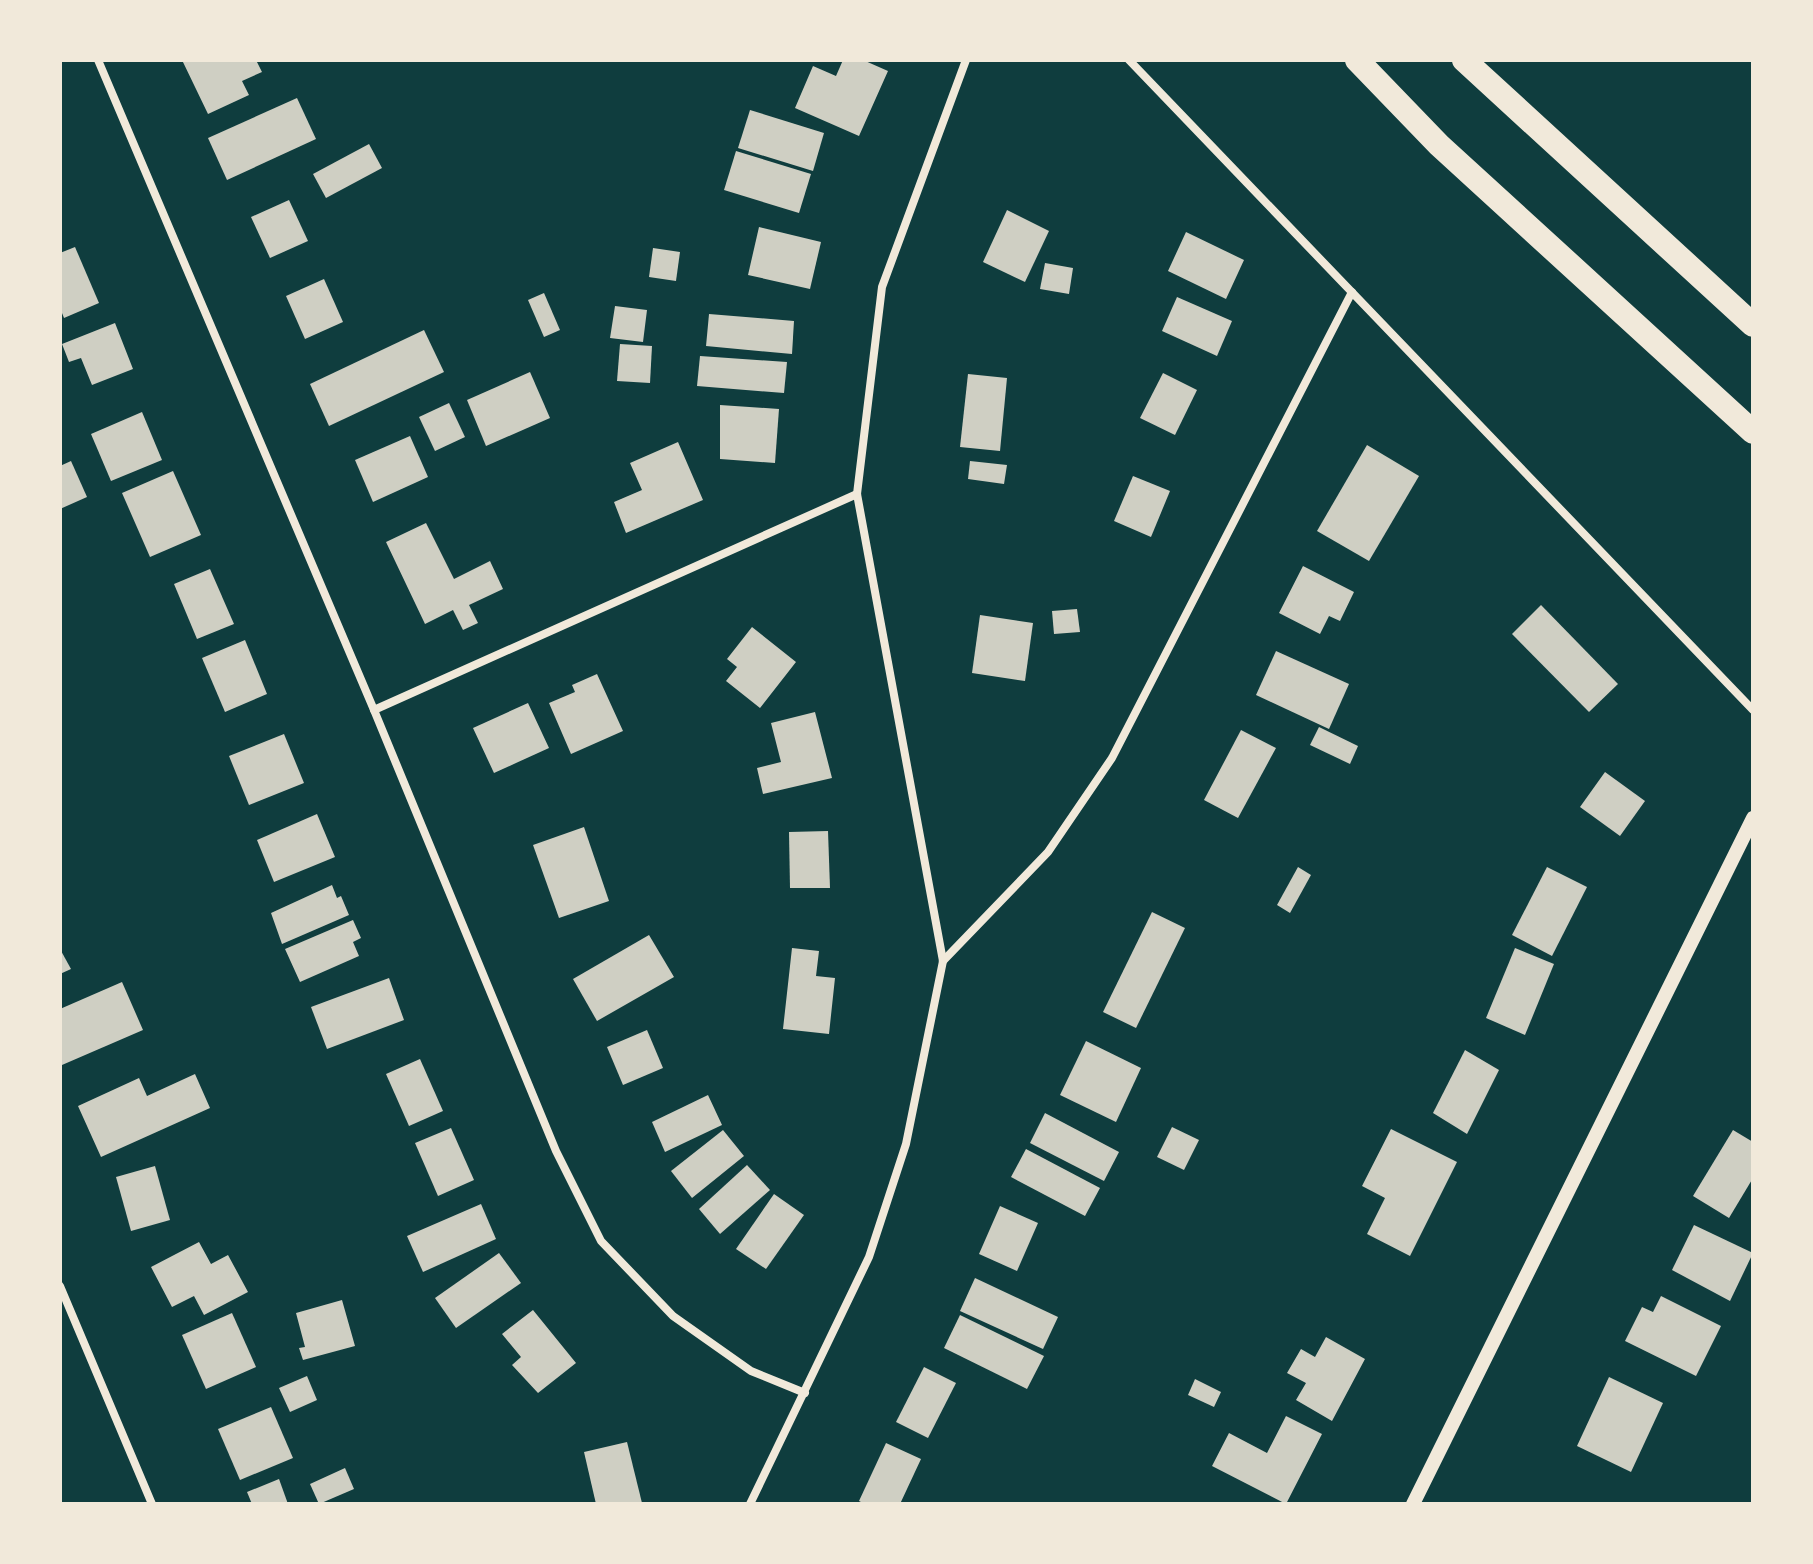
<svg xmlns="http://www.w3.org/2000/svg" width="1813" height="1564" viewBox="0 0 1813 1564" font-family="'Sofia Sans Condensed',sans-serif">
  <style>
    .building { fill: #cfcfc3 }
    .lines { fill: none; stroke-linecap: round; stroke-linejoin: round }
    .minor { stroke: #f1e9da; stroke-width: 8 }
    .tertiary { stroke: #f1e9da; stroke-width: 14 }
    .motorway { stroke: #f1e9da; stroke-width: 24 }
  </style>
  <rect width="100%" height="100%" fill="#0f3d3e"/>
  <g class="building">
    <polygon points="182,60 256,60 262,72 242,81 249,95 208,114"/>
    <polygon points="843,60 863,60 888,71 859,136 795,108 813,66 836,76"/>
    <polygon points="297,98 316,139 227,180 208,138"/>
    <polygon points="750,110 824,133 813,171 738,148"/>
    <polygon points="369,144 382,168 326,198 313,174"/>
    <polygon points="736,151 811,174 799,213 724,190"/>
    <polygon points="289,200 308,241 270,258 251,217"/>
    <polygon points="1007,210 1049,231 1025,282 983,262"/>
    <polygon points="759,227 821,242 810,289 748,275"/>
    <polygon points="1186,232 1244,260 1226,299 1168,271"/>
    <polygon points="75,247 99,303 64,318 60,308 60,253"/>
    <polygon points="653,248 680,252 676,281 649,277"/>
    <polygon points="1045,263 1073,268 1069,294 1040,289"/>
    <polygon points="324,279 343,322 305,339 286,296"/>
    <polygon points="544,293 560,330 544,337 528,300"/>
    <polygon points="1177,297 1232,321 1217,356 1162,331"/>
    <polygon points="615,306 647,310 643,342 610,338"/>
    <polygon points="709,314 794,321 792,354 706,346"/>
    <polygon points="115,323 133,369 92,385 81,358 69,362 62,344"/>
    <polygon points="424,330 444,372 329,426 310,384"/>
    <polygon points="620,344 652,346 650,383 617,381"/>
    <polygon points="700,356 787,362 784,393 697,386"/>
    <polygon points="530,372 550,418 486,446 467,400"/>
    <polygon points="1163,373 1197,390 1175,435 1140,418"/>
    <polygon points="968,374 1007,378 1000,451 960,447"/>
    <polygon points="449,403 465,437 435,451 419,417"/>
    <polygon points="720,405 779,409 775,463 720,459"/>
    <polygon points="142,412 162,460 111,481 91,434"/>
    <polygon points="410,436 428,477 373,502 355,460"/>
    <polygon points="678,442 703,500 626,533 614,502 642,490 630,463"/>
    <polygon points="1367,445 1419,476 1369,561 1317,531"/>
    <polygon points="71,461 87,497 60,509 60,466"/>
    <polygon points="970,461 1007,465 1004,484 968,479"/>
    <polygon points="173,471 201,535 150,557 122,493"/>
    <polygon points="1133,476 1170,491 1151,537 1114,521"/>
    <polygon points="426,523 454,579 490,561 503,589 469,605 478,623 463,630 453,610 425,624 386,542"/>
    <polygon points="1303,566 1354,592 1340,621 1329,616 1320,634 1279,613"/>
    <polygon points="210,569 234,624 197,639 174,584"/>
    <polygon points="1541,605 1618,684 1589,712 1512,634"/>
    <polygon points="1077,609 1080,632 1054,634 1052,611"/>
    <polygon points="980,615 1033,623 1025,681 972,673"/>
    <polygon points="752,627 796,662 760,708 726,681 737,667 727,659"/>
    <polygon points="245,640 267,694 225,712 202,658"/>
    <polygon points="1276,651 1349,684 1329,729 1256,695"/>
    <polygon points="597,674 623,731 571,754 549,703 575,692 572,685"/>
    <polygon points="528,703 549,748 494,773 473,728"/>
    <polygon points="815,712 832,778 763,794 757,768 781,762 771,723"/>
    <polygon points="1319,727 1358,746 1350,764 1310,745"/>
    <polygon points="1241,730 1276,748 1238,818 1204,800"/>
    <polygon points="284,734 304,783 249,805 229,756"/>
    <polygon points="1605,772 1645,801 1620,836 1580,807"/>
    <polygon points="317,814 335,857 274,882 257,840"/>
    <polygon points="584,827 609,901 559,918 533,845"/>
    <polygon points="828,831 830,888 790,888 789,832"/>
    <polygon points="1298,867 1311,875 1290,913 1277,905"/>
    <polygon points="1547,867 1587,887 1552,956 1512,935"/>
    <polygon points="332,885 337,898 341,896 349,915 282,944 271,913"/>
    <polygon points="1152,912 1185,928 1136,1028 1103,1012"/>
    <polygon points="353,920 361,938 353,942 359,956 300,982 285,949"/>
    <polygon points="649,935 674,977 597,1021 573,979"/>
    <polygon points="792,948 819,951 816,976 835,978 829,1034 783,1029"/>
    <polygon points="1515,948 1554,964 1525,1035 1486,1018"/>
    <polygon points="60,949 71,969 60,974"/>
    <polygon points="389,978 404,1020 327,1049 311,1007"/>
    <polygon points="122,982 143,1030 62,1065 60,1009"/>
    <polygon points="647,1030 663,1068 623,1085 607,1047"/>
    <polygon points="1086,1041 1141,1068 1116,1122 1060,1095"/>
    <polygon points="1465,1050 1499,1070 1467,1134 1433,1113"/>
    <polygon points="420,1059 443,1111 409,1126 386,1074"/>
    <polygon points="195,1074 210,1108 101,1157 78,1106 139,1078 147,1096"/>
    <polygon points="708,1095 722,1125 665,1152 652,1122"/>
    <polygon points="1045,1113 1119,1152 1104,1181 1030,1143"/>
    <polygon points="1172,1127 1199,1140 1184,1170 1157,1157"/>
    <polygon points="451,1128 474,1180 438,1196 415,1143"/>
    <polygon points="1391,1129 1457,1162 1410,1256 1367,1234 1385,1198 1362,1186"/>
    <polygon points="723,1130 744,1156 692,1198 671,1171"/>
    <polygon points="1733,1130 1753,1142 1753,1178 1729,1218 1693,1196"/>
    <polygon points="1026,1149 1100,1188 1085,1216 1011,1177"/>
    <polygon points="747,1165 770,1190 720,1234 699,1209"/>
    <polygon points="155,1166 170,1220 131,1231 116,1177"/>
    <polygon points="774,1194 804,1215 766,1269 736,1249"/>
    <polygon points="481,1204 496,1239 423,1272 407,1236"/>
    <polygon points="1000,1206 1038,1223 1017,1271 979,1254"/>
    <polygon points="1694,1225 1753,1253 1730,1301 1672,1270"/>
    <polygon points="199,1242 211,1264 228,1255 248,1292 204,1315 194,1296 172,1307 151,1267"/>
    <polygon points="499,1253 521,1283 456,1328 435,1298"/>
    <polygon points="975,1278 1058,1317 1043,1349 960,1311"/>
    <polygon points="1661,1296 1721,1326 1696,1376 1625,1341 1642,1307 1653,1312"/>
    <polygon points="342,1300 355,1346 303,1360 299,1348 305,1347 296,1313"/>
    <polygon points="533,1310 576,1363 538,1393 512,1365 521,1357 502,1334"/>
    <polygon points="232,1313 256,1367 206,1389 182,1335"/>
    <polygon points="960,1315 1044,1356 1027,1389 944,1348"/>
    <polygon points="1326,1337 1365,1359 1332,1421 1296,1400 1306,1383 1287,1373 1301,1349 1315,1357"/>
    <polygon points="924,1367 956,1383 928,1438 896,1422"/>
    <polygon points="307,1376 317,1400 290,1412 279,1388"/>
    <polygon points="1609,1377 1663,1403 1631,1472 1577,1446"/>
    <polygon points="1195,1379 1221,1392 1214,1407 1188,1395"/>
    <polygon points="271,1407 293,1458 240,1480 218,1429"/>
    <polygon points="1286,1416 1322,1434 1286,1504 1212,1466 1229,1433 1267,1453"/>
    <polygon points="627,1442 642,1503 596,1504 584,1452"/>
    <polygon points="886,1443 921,1459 900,1504 865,1504 859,1501"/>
    <polygon points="345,1468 354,1489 319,1504 310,1484"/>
    <polygon points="279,1479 288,1504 252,1504 247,1492"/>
  </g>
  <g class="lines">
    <g class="minor">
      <polyline points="98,60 374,710 556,1151 601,1241 673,1316 751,1371 805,1393"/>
      <polyline points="1129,60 1753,710"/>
      <polyline points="374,710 857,494"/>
      <polyline points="943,961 1048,852 1112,758 1352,292"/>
      <polyline points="60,1286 152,1504"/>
      <polyline points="750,1504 869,1257 906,1144 943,961 857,494 882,287 966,60"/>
    </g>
    <polyline class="tertiary" points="1413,1504 1753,818"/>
    <g class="motorway">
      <polyline points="1357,60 1439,145 1753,432"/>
      <polyline points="1464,60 1753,325"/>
    </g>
  </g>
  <rect width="1813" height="1564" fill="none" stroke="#f1e9da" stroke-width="124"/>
</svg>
